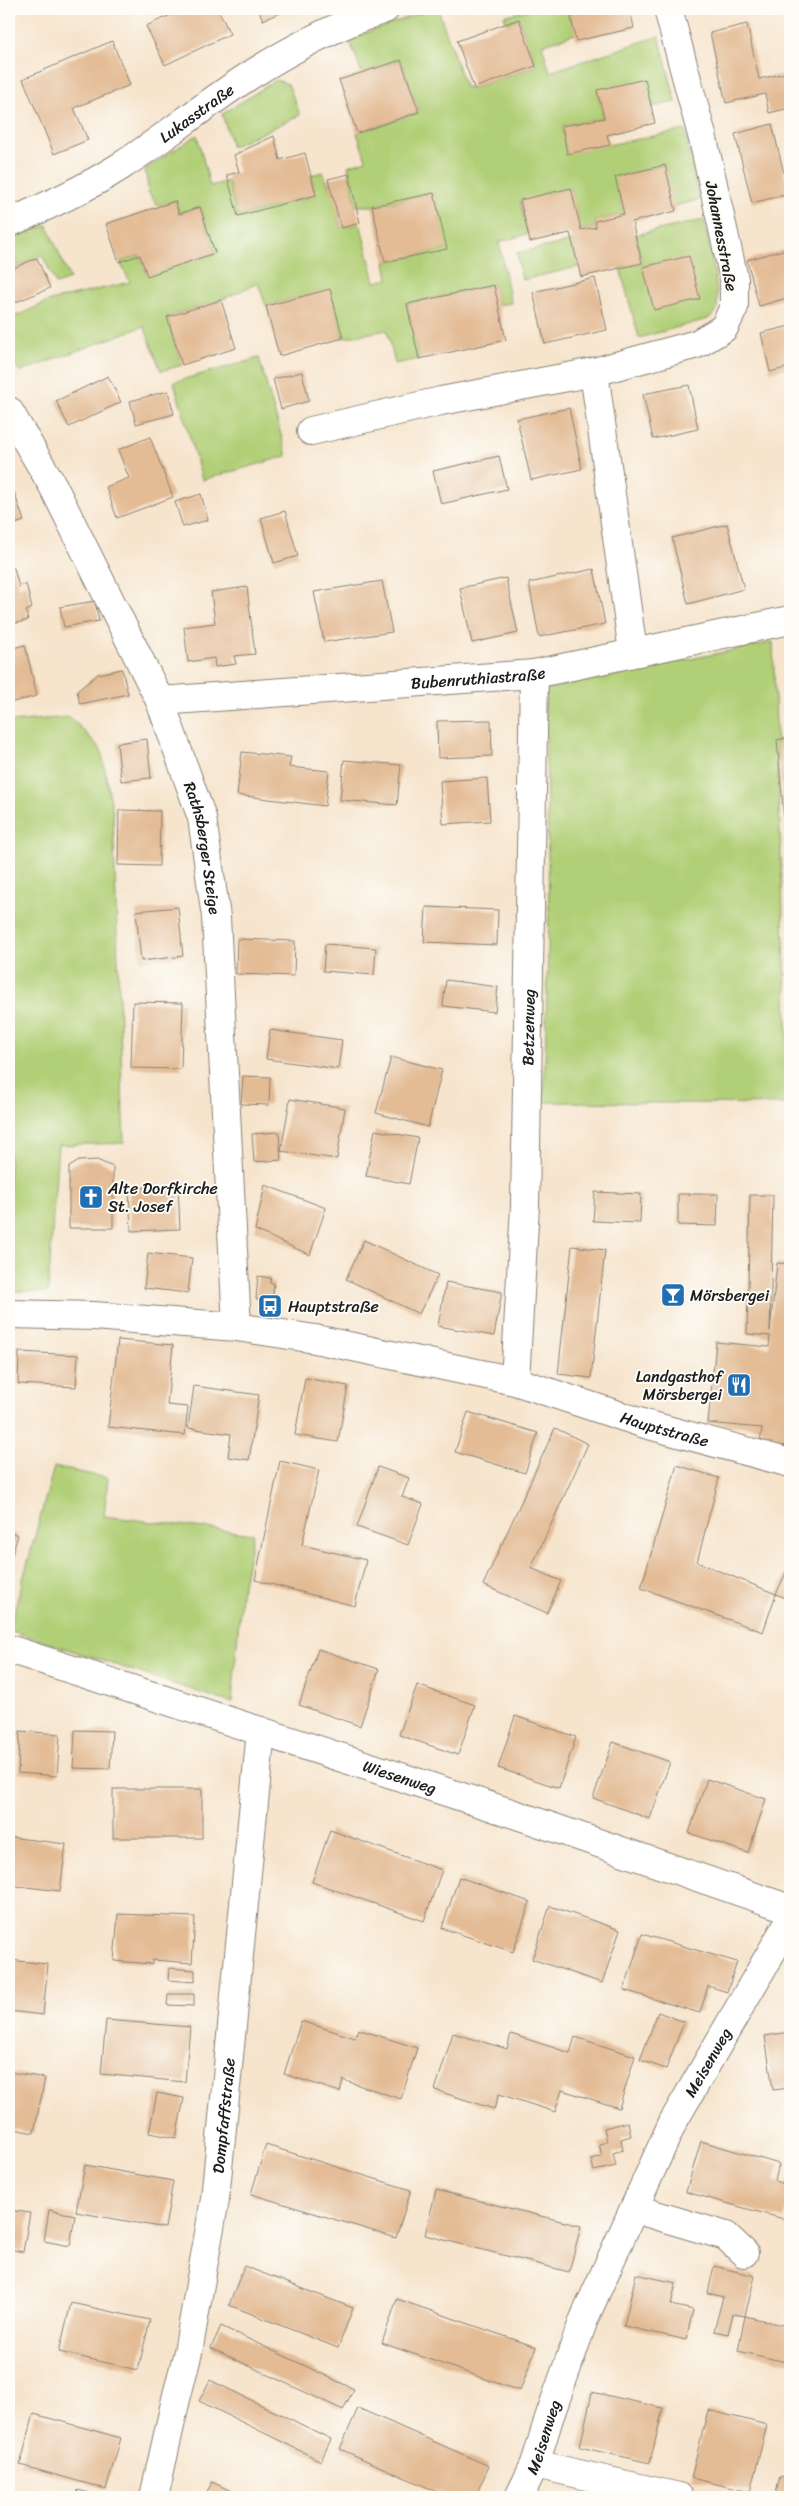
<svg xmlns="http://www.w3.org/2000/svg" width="799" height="2506" viewBox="0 0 799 2506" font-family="Sriracha,sans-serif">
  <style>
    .green { fill: #b1cf76; stroke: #667649 }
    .building { fill: #e3bb94 }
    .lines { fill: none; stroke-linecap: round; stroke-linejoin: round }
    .minor-casing { stroke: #898074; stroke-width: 30 }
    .minor { stroke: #fff; stroke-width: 28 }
    .labels { text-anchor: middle; stroke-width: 4; stroke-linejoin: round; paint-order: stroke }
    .street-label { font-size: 16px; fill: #1c1c1c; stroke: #fdfcf7 }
    .poi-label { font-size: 16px; fill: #1c1c1c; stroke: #fdfcf7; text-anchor: start }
  </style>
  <rect width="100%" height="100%" fill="#fdfcf7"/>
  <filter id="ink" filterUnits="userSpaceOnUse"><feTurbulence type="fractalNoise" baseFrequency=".02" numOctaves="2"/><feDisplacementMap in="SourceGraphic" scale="10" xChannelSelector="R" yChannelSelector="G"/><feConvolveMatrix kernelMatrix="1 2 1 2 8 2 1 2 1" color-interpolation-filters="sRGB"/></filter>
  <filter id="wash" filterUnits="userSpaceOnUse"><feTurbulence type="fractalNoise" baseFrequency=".0096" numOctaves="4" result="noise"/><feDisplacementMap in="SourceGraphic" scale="20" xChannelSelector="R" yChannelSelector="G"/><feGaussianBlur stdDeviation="1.12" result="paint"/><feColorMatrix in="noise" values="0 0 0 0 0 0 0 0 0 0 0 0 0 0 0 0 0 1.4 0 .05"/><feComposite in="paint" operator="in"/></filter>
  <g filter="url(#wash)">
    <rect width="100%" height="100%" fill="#f6e4cc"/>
    <g class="green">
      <polygon points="431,9 438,9 465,87 474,88 536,66 519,19 506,23 504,16 531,9 569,9 575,34 542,45 550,72 659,36 676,102 651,107 597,90 604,118 562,126 567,153 685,130 699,200 674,206 665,165 616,177 624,214 595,221 596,227 581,230 571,188 520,201 528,234 499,242 511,303 498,305 494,285 407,304 419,359 395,364 387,330 343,338 330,290 266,306 258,283 221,300 167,317 182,365 161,371 144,326 20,372 9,353 9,319 50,301 130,282 120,262 140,255 147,275 215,253 200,207 179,214 175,201 163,205 156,204 149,193 145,169 197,135 210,186 228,181 238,216 316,195 311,175 323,172 333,195 341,228 360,223 375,282 388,279 385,262 446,249 434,193 373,206 356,206 348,166 366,160 357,133 419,112 401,60 362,73 349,39"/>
      <polygon points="276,80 288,84 300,115 232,147 222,114"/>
      <path d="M704 220C708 243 719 285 717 307 716 313 712 315 708 319L639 338 620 268 642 263 635 235Z"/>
      <polygon points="47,225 70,279 56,284 42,255 9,270 9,240"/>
      <polygon points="573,241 578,267 522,280 517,253"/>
      <polygon points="259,358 287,456 202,480 174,382"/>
      <polygon points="773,642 790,1104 544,1102 549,912 545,689"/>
      <polygon points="70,717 101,749 113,813 124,1143 58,1145 48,1292 9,1291 9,722"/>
      <polygon points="54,1467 108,1478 104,1516 253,1534 241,1595 232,1703 9,1630"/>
    </g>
    <g id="blocks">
      <g class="building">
        <polygon points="184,9 218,9 230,34 165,65 146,26"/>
        <polygon points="258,9 289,9 263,20"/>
        <polygon points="569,9 630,9 634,28 576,41"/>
        <polygon points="519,19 536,66 474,88 457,41"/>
        <polygon points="747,24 759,79 790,72 790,108 769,113 765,94 726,103 710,33"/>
        <polygon points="112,41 130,85 74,108 88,140 54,154 23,79"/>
        <polygon points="401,60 419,112 357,133 339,80"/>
        <polygon points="645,79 655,123 607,135 610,145 567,154 562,126 604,118 597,90"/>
        <polygon points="772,124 789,194 752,203 735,134"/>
        <polygon points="274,136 280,160 305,153 316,195 238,216 227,175 239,172 234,155"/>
        <polygon points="665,165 676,211 632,222 642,263 581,277 570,233 530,242 520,200 571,188 581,230 596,227 595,221 624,214 615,177"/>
        <polygon points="349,174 360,223 341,228 328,179"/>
        <polygon points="434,193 447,249 385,262 372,206"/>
        <polygon points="175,201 179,214 200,207 215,253 147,276 140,255 119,262 106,224"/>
        <polygon points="790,248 790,297 759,306 747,260"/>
        <polygon points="689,256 700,299 654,310 643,267"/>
        <polygon points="37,258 50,288 9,305 9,270"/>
        <polygon points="595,278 607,330 545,344 533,292"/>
        <polygon points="494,285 506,340 419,359 407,304"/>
        <polygon points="330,289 343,338 279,356 266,306"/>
        <polygon points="221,300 236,348 182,365 167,317"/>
        <polygon points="790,326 790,367 770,372 761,333"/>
        <polygon points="302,372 309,401 281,409 273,379"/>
        <polygon points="108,376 121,402 69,427 56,401"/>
        <polygon points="689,385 698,429 653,439 643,394"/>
        <polygon points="168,391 174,414 136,424 130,401"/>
        <polygon points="569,408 582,469 531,480 517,419"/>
        <polygon points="150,437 173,497 117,518 106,487 129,478 118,450"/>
        <polygon points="499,456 507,489 441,504 433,471"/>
        <polygon points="13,489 24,521 9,526 9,491"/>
        <polygon points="201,494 208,520 183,527 175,502"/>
        <polygon points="285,511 298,556 274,563 261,518"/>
        <polygon points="727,524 744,589 688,604 672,538"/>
        <polygon points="14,568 19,587 26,584 32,608 26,611 28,620 9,625 9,569"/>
        <polygon points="594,569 605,624 539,637 529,583"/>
        <polygon points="506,578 518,633 472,643 460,588"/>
        <polygon points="382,581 392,632 324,642 314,592"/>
        <polygon points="247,587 255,654 234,656 236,664 215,667 214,658 188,662 184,627 215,623 211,592"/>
        <polygon points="95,601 99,621 64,627 60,607"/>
        <polygon points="25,645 37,696 9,703 9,649"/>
        <polygon points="122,669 128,694 80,704 77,691 98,674"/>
        <polygon points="491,720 492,756 438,758 437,721"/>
        <polygon points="790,737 790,815 784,817 777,740"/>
        <polygon points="147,739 151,778 121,781 117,743"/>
        <polygon points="242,752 291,757 289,767 329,771 325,806 237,795"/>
        <polygon points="344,760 401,765 397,805 340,800"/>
        <polygon points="487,778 490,821 443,824 440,781"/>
        <polygon points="119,810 160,811 159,866 118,865"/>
        <polygon points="178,907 183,956 141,961 136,911"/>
        <polygon points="426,907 498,910 497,945 424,942"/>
        <polygon points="237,939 295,941 294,976 236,974"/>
        <polygon points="325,944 376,948 374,975 323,971"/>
        <polygon points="446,980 498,987 495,1012 443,1006"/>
        <polygon points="133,1002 183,1003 181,1069 131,1068"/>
        <polygon points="270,1030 342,1040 338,1069 266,1059"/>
        <polygon points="391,1057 442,1070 428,1127 376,1113"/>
        <polygon points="243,1076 270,1077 269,1105 241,1104"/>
        <polygon points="290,1099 345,1108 337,1159 281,1151"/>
        <polygon points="375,1130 418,1138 409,1184 366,1176"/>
        <polygon points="279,1132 281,1160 254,1162 252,1134"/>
        <polygon points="97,1160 113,1167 113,1228 69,1228 69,1167 79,1161"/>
        <polygon points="265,1185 326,1208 310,1255 255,1230"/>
        <polygon points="178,1186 180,1229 131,1231 129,1188"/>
        <polygon points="595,1192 641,1194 640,1223 593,1221"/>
        <polygon points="678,1194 718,1194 717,1226 678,1225"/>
        <polygon points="750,1195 773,1195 770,1331 777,1263 790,1264 790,1446 760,1444 762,1428 708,1423 716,1342 769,1347 770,1336 747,1334"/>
        <polygon points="364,1240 438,1275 419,1314 346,1279"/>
        <polygon points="572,1246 605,1250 591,1378 558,1374"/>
        <polygon points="148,1253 192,1258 188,1293 144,1288"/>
        <polygon points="258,1276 271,1278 270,1283 274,1283 273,1295 269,1295 268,1301 256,1299"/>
        <polygon points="446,1282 502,1292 494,1336 438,1326"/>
        <polygon points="118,1340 173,1345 167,1405 188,1407 185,1435 108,1427"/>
        <polygon points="19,1352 78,1355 76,1387 18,1384"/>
        <polygon points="305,1378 348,1386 338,1442 295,1435"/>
        <polygon points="194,1386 259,1395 249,1460 228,1457 231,1434 188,1428"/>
        <polygon points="468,1412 538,1433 525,1473 455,1452"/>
        <polygon points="555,1428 588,1444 531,1568 561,1581 547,1613 483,1585"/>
        <polygon points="280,1461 319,1470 302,1545 366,1560 355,1606 255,1580"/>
        <polygon points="677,1465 719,1478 697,1562 776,1594 790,1564 790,1600 776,1594 763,1632 641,1588"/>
        <polygon points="378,1467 409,1478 402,1497 423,1504 408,1545 357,1527"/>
        <polygon points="9,1532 18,1535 9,1565"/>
        <polygon points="318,1649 379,1669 360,1726 299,1705"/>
        <polygon points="417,1685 475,1705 458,1755 399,1735"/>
        <polygon points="515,1716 576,1737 559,1788 498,1768"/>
        <polygon points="75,1730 112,1731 110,1769 73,1768"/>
        <polygon points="20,1731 60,1734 57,1776 18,1773"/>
        <polygon points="613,1742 670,1762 650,1819 593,1798"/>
        <polygon points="707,1779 766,1799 748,1853 689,1833"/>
        <rect x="113" y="1789" width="89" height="49"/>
        <polygon points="330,1830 442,1870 424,1921 312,1882"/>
        <polygon points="9,1837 66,1844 60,1891 9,1885"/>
        <polygon points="459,1877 530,1902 513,1952 442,1928"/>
        <polygon points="550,1906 620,1930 602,1983 532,1959"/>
        <polygon points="118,1914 195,1917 192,1963 152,1960 152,1964 114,1961"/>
        <polygon points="642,1934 737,1962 727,1992 708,1986 700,2013 624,1990"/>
        <polygon points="9,1960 48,1964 43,2015 9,2011"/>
        <polygon points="169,1968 195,1970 195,1982 168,1980"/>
        <polygon points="168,1994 194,1994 194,2006 167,2005"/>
        <polygon points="658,2012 684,2022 666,2069 640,2060"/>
        <polygon points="106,2020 190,2027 185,2082 101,2074"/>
        <polygon points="301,2021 355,2038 358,2029 417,2048 401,2099 343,2080 340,2092 284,2074"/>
        <polygon points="790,2032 790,2088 773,2090 765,2036"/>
        <polygon points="453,2033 507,2049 511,2034 570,2053 575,2037 635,2056 619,2108 562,2090 555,2112 499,2094 494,2109 435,2090"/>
        <polygon points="9,2072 45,2078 34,2133 9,2128"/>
        <polygon points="157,2093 184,2098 176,2138 149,2133"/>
        <polygon points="628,2122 631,2136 621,2139 623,2150 613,2153 616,2166 594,2171 591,2159 602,2156 599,2144 607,2142 604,2128"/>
        <polygon points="701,2141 779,2164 775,2181 790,2186 790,2206 788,2205 784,2219 686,2192"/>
        <polygon points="266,2145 411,2190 396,2238 251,2194"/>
        <polygon points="85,2165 173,2181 165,2228 76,2212"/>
        <polygon points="436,2190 581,2226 569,2272 425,2235"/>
        <polygon points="9,2210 30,2213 23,2252 9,2249"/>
        <polygon points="49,2210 75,2215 70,2246 44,2241"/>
        <polygon points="244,2266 353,2308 338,2348 229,2305"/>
        <polygon points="714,2266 755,2276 745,2316 733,2314 728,2334 714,2331 723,2297 708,2293"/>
        <polygon points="636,2274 676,2283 671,2305 693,2310 686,2340 624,2326"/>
        <polygon points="397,2299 536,2347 520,2391 382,2343"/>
        <polygon points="71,2303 150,2320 138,2370 59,2352"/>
        <polygon points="745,2316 790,2327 790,2363 738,2351"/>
        <polygon points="221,2326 354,2389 343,2410 211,2348"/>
        <polygon points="210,2380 331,2439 321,2461 199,2401"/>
        <polygon points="592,2392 663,2408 650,2463 580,2447"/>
        <polygon points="358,2408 489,2466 475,2497 449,2497 340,2449"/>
        <polygon points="708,2410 767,2425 750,2492 691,2478"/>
        <polygon points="34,2414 121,2438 106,2489 20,2465"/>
        <polygon points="780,2477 790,2480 790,2497 775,2497"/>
        <polygon points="212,2482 244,2497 205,2497"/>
        <polygon points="78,2490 103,2497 76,2497"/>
      </g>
    </g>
  </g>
  <g filter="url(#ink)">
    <use href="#blocks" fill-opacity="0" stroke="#898074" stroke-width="1"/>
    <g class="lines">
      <defs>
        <g id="minor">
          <path id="s1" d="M9 223C47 206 85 189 121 166 165 138 205 104 249 76 291 49 337 25 385 9"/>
          <polyline points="594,372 633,652"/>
          <path id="s2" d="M9 411 53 486 160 701 202 818 216 917 237 1327"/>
          <polyline points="311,431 441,401 594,372 697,344 724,328 734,307 734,279 703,139 668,9"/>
          <path id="s3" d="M160 701 534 674 790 620"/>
          <path id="s4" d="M9 1314 94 1316 237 1327 315 1339 515 1381 645 1424 790 1463"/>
          <path id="s5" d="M515 1381 525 1206 534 674"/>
          <path id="s6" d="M9 1649 517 1815 790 1909"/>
          <polyline points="635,2209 726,2236 744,2253"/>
          <polyline points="535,2464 679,2497"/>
          <path id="s7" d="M154 2497 176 2399 188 2352 215 2199 261 1731"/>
          <path id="s8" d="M519 2497 535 2464 549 2418 584 2319 673 2122 790 1920"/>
        </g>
      </defs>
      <use href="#minor" class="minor-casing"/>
      <use href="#minor" class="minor"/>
    </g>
  </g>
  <defs>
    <symbol id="church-square" viewBox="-11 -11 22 22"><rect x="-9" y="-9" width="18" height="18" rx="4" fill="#1f6fb2" stroke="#fdfcf7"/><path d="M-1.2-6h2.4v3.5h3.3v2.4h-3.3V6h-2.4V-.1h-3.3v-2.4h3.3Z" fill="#fff"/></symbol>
    <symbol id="bar-square" viewBox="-11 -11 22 22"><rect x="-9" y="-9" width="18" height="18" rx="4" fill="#1f6fb2" stroke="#fdfcf7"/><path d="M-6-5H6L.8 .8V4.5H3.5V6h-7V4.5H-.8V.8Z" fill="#fff"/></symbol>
    <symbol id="bus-square" viewBox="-11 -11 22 22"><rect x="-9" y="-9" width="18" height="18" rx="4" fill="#1f6fb2" stroke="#fdfcf7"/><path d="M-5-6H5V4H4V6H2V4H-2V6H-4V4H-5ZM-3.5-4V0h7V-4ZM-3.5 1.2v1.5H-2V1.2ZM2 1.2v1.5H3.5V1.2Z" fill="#fff"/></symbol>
    <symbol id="restaurant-square" viewBox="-11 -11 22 22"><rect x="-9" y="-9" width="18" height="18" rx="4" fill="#1f6fb2" stroke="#fdfcf7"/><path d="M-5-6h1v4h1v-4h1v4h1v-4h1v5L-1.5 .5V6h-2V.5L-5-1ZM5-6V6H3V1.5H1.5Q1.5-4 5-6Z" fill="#fff"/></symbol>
  </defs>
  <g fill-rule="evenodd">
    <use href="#church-square" x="77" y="1183" width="28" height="28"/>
    <use href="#bar-square" x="659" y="1281" width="28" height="28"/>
    <use href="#bus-square" x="256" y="1292" width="28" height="28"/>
    <use href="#restaurant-square" x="725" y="1371" width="28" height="28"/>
  </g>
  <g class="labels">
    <g class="street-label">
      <text dy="6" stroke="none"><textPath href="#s1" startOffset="218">Lukasstraße</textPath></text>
      <text transform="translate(722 236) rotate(79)" y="6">Johannesstraße</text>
      <text dy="6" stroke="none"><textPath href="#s3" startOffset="319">Bubenruthiastraße</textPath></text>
      <text dy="6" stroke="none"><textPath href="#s2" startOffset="481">Rathsberger Steige</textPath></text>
      <text dy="6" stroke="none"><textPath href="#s5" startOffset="354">Betzenweg</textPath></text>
      <text dy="6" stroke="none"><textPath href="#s4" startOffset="669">Hauptstraße</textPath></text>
      <text dy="6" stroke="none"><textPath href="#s6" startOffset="411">Wiesenweg</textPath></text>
      <text dy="6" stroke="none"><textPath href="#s8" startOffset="475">Meisenweg</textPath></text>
      <text dy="6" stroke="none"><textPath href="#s7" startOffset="388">Dompfaffstraße</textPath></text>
      <text dy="6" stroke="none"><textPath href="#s8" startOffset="65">Meisenweg</textPath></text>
    </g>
    <g class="poi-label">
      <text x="108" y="1194">Alte Dorfkirche<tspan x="108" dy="18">St. Josef</tspan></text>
      <text x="690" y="1301">Mörsbergei</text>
      <text x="288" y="1312">Hauptstraße</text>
      <text x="722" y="1382" text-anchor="end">Landgasthof<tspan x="722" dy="18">Mörsbergei</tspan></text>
    </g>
  </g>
  <rect width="799" height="2506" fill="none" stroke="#fdfcf7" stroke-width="30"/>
</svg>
